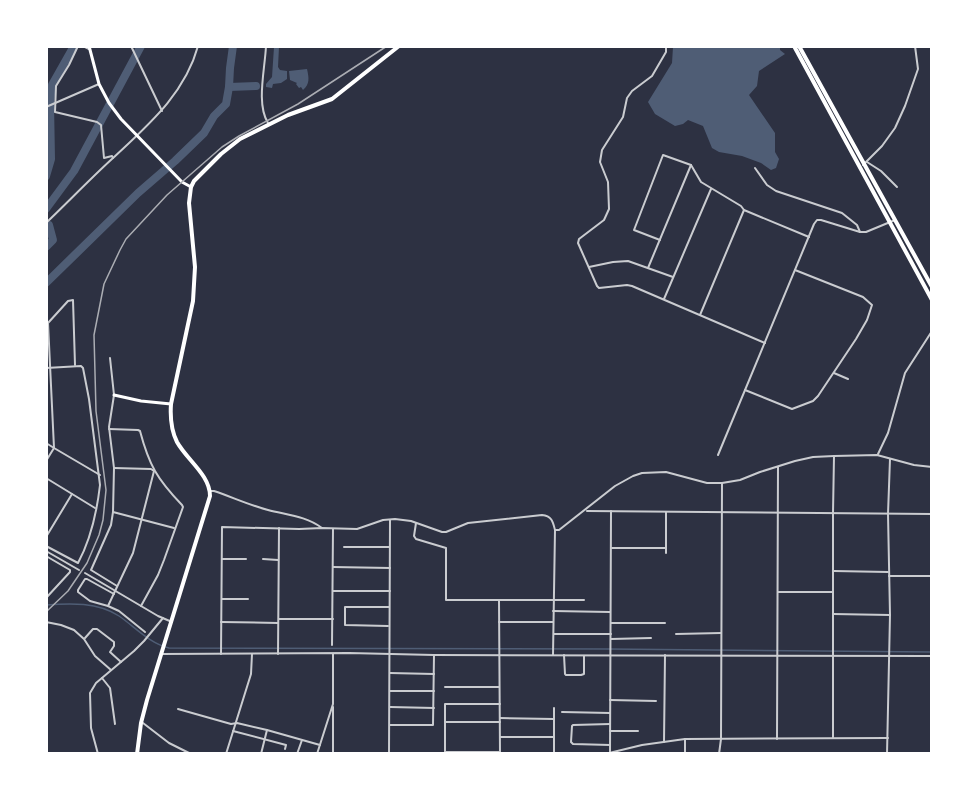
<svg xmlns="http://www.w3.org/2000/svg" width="978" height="800" viewBox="0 0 978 800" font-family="'Sofia Sans Condensed',sans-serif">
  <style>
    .water { fill: #4f5d75 }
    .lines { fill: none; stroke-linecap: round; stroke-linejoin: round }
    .stream { stroke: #4f5d75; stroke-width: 1.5 }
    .river { stroke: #4f5d75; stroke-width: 8 }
    .minor { stroke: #caccd0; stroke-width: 2 }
    .tertiary { stroke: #caccd0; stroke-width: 2 }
    .secondary { stroke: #fff; stroke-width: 3 }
    .trunk { stroke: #fff; stroke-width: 4 }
    .rail { stroke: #abadb3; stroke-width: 1.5 }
  </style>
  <rect width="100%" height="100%" fill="#2d3142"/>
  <g class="water">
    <polygon points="274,47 279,47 278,67 280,70 287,71 287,79 281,83 273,84 272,88 266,87 266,84 272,77"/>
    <polygon points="673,47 780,47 780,50 785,54 759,71 757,86 749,95 775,133 775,152 779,159 776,168 771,170 761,163 742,156 719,152 712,148 703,126 688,120 683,124 675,126 655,114 648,102 672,63"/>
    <path d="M307 69C309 78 310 84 303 90L301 87 299 88 296 84 297 83 290 80 289 71Z"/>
  </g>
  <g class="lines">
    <path class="stream" d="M46 605C70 603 98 602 119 616 135 627 149 643 169 648L608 649 932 652"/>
    <g class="river">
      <polyline points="229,87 256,86"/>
      <polyline points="46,176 51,159 50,103 52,85 74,46"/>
      <polyline points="46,209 74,171 141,46"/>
      <polyline points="46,247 53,240 49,225"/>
      <polyline points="46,283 138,193 175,161 204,133 214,116 226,104 229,87 230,68 233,46"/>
    </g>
    <g class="minor">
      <polyline points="78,46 69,65 56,86 55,112 97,122 101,125 104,158 112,156 113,158"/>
      <polyline points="83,46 89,49"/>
      <polyline points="131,46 162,111"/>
      <path d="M266 46C265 69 256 104 268 123"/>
      <polyline points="666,46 666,52 652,76 632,91 627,98 623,117 602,150 600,162 608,182 609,209 604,220 579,239 578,243 597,286 599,288 627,285 632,286 765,343"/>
      <polyline points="46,82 47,88"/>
      <polyline points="46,88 46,151"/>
      <polyline points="867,162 881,171 897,187"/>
      <polyline points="863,165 882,146 895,128 905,106 918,69 915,46"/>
      <polyline points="755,168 767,185 776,191 842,213 857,225 860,232"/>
      <path d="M46 223C69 201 90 179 113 158 147 126 185 94 198 46"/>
      <polyline points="660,240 634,230 663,155 691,165 701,182 741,206 744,210 809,237"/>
      <polyline points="589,267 613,262 628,261 673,277"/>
      <polyline points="648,268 691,165"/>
      <polyline points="664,299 711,189"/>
      <polyline points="700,315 744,210"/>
      <polyline points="110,358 114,395 109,427 114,468 113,512 111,525 91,570 117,586"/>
      <polyline points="75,365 73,300 68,301 48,323 54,448 100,475"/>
      <path d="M46 368 81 366 83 368 89 399 100 485C97 511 91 539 78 563L46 546"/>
      <polyline points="834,373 848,379"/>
      <polyline points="745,390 792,409 813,401 818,396 856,339 867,320 872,305 863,297 795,270"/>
      <path d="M109 429 138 430 140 431C149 465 157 479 182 505L183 507 164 560 158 575 141 606"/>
      <polyline points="46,443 54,448"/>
      <polyline points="878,454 888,433 905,373 932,331"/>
      <polyline points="46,478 95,508"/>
      <path d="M210 491H214C232 497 249 505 268 510 287 515 306 516 322 528"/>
      <polyline points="587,511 932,514"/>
      <polyline points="113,512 174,528"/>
      <polyline points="666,512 666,553"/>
      <polyline points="416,523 414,536 416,539 446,548 446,600 584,600"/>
      <polyline points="46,537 72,494"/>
      <polyline points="344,547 389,547"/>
      <polyline points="612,548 666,548"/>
      <polyline points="46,556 70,570 70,572 46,598"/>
      <polyline points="222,559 246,559"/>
      <polyline points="263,559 278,560"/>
      <polyline points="333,567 390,568"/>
      <polyline points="834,571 888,572"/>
      <polyline points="889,576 932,576"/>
      <polyline points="333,591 390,591"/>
      <polyline points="778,592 832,592"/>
      <polyline points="114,594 87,579 85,579 78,590 78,592 90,601 108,606 119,611 145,632"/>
      <polyline points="222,599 248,599"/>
      <polyline points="499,600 500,754"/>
      <polyline points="108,606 133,553 154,471 151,469 114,468"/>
      <polyline points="553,611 610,612"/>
      <polyline points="833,614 890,615"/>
      <polyline points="279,619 333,619"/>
      <polyline points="46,622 61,625 74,630 84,639 95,656 111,670"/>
      <polyline points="221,622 278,623"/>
      <polyline points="499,622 553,622"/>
      <polyline points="611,623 665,623"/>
      <polyline points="388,626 345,625 345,607 389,607"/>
      <polyline points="554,634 611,634"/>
      <polyline points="676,634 721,633"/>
      <polyline points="85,638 93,629 97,629 114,642 114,646 110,652 121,662"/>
      <polyline points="611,639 651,638"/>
      <polyline points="332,645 333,529"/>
      <path d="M221 654 222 527 299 529 322 528 357 529 383 520 395 519 411 521 442 532H446L468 523 542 515C552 516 553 522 555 530H559L615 486 633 476 642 473 666 472 707 483H722L740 480 760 472 795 461 813 457 834 456 877 455 914 465 932 467"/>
      <polyline points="278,654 279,528"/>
      <polyline points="553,655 555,530"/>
      <polyline points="564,655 565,674 566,675 581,675 584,674 584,656"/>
      <polyline points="390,673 434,674"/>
      <polyline points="102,678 110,688 115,724"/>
      <polyline points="445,687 499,687"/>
      <polyline points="390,691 434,691"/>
      <polyline points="610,700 656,701"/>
      <polyline points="390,707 434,708"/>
      <polyline points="178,709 231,724 237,723 267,730 320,745"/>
      <polyline points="562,712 610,713"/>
      <polyline points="500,718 554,719"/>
      <polyline points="446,722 500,722"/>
      <polyline points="143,723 169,743 191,754"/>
      <polyline points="390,725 433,725 434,655"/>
      <polyline points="233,731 286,745 285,749"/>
      <polyline points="610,731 638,731"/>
      <polyline points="500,737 554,737"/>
      <polyline points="833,738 833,513 834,456"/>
      <polyline points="777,739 778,467"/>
      <polyline points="664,742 665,655"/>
      <polyline points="610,745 573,744 571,742 572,726 573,725 610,724"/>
      <polyline points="445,752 499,752"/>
      <polyline points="610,752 611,511"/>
      <polyline points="98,754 91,728 90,693 96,683 134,651 144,641 163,618"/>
      <polyline points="226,754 251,674 252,654"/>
      <polyline points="261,754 267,730"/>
      <polyline points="297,754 302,740"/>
      <polyline points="317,754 333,704 333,654"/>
      <polyline points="333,754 333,707"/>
      <polyline points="389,754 390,520"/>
      <polyline points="445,754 445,704 500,704"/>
      <polyline points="554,754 554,708"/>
      <polyline points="605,754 642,745 685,739 888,738"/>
      <polyline points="685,754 685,739"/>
      <polyline points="719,754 721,739 722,483"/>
      <polyline points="887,754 890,615 888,514 890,459"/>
    </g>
    <g class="tertiary">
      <polyline points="46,107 99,84"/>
      <polyline points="718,455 814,224 817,220 821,220 860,232 866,232 895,220"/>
      <polyline points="46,461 54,448"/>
      <polyline points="46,551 79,570"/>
      <polyline points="85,573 158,616 172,622"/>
      <polyline points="161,654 349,653 434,655 932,656"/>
    </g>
    <g class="secondary">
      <polyline points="89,46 99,84 109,103 121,119 182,182 191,187"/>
      <polyline points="114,395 141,401 171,404"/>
    </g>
    <g class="trunk">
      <polyline points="794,46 932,300"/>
      <polyline points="799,46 932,287"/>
      <path d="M137 754 141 723 147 700 210 496C210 475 187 460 177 442 171 430 170 418 171 404L193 301 195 267 189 203 191 187 194 181 221 154 240 139 288 115 332 99 399 46"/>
    </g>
    <polyline class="rail" points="46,612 68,591 87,563 99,535 103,520 106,490 96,411 94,335 104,284 120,250 126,239 167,195 222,147 239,136 298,104 387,46"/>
  </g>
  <rect width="978" height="800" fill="none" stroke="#ffffff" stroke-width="96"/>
</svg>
